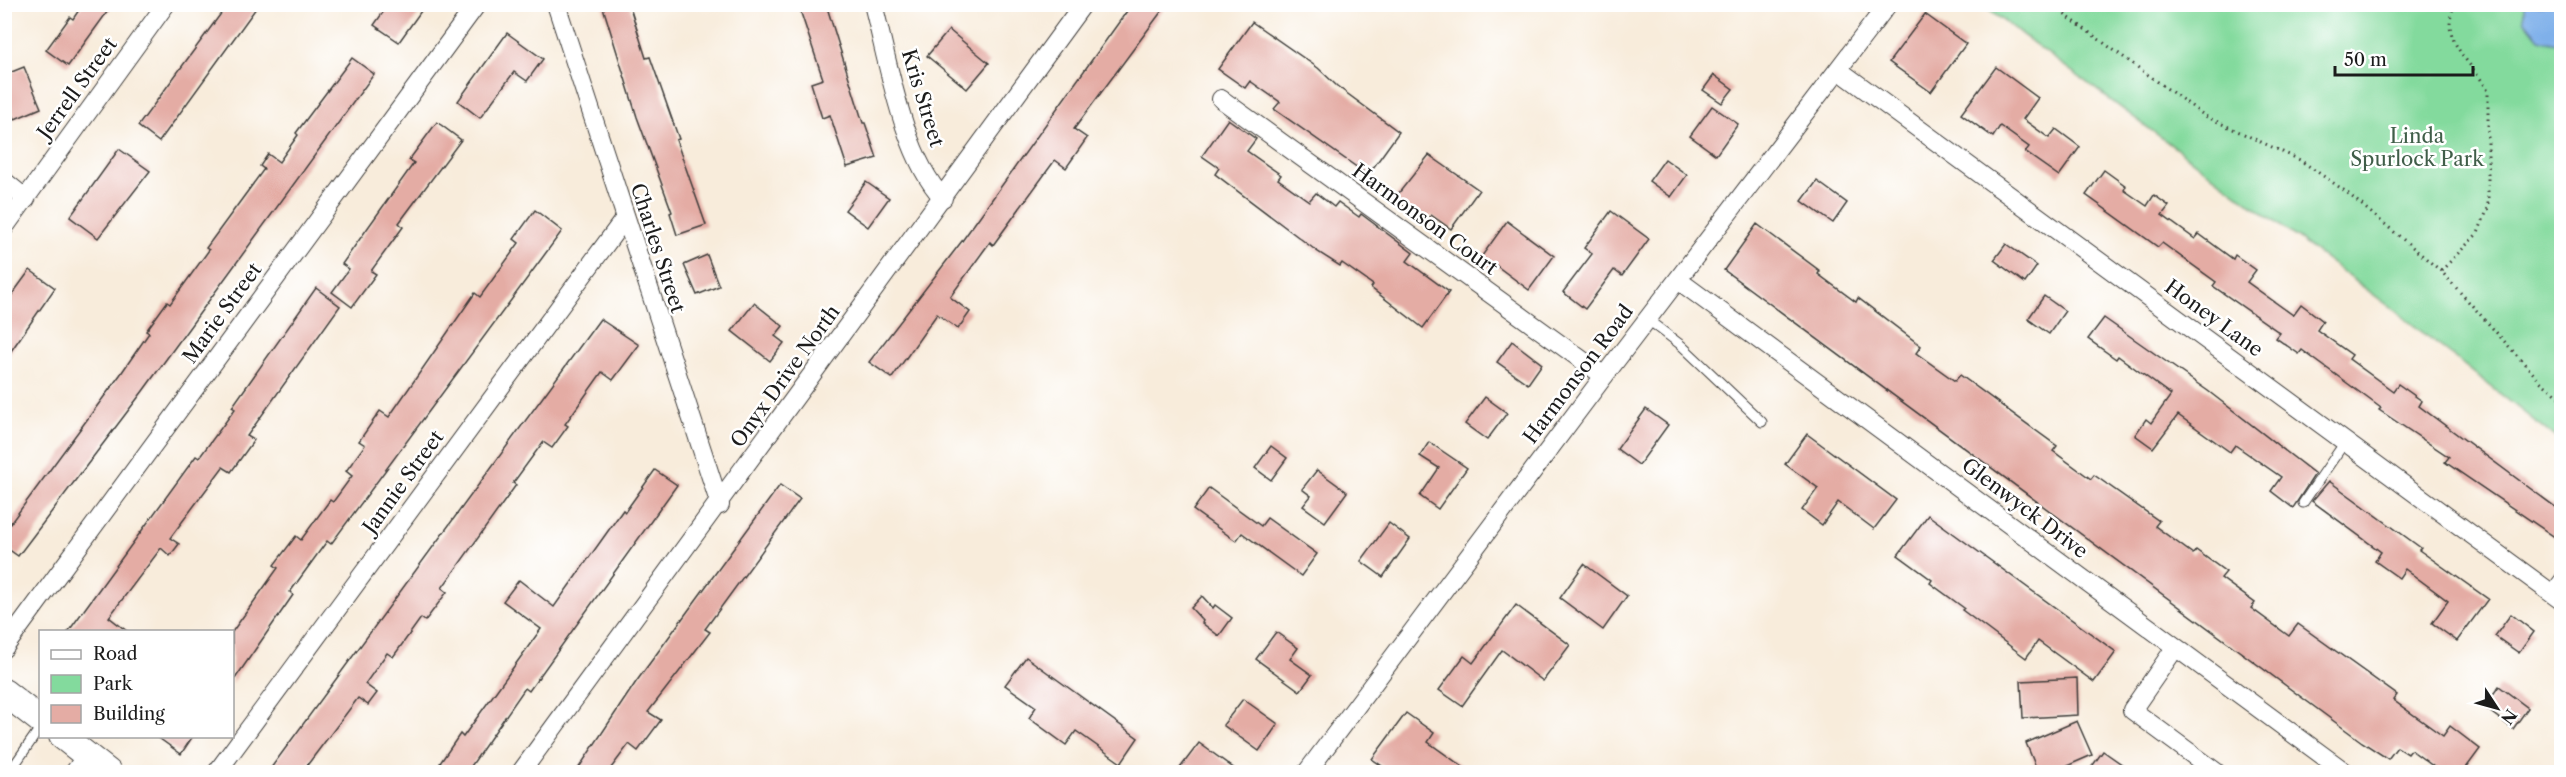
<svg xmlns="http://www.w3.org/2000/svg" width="2566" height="777" viewBox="0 0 2566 777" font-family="'Libre Caslon Text',serif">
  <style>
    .green { fill: #83da9d; stroke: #507b5c; stroke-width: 1.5 }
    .water { fill: #7fb0ea; stroke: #4e6683; stroke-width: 1.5 }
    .building { fill: #e4aca4 }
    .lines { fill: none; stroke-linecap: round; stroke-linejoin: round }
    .lane-casing { stroke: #3d3b39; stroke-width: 11 }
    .street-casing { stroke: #3d3b39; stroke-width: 20 }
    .secondary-casing { stroke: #3d3b39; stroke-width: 28 }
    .path { stroke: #3d3b39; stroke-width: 3; stroke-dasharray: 1.5 4.5; stroke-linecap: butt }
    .lane { stroke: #fff; stroke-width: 9 }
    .street { stroke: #fff; stroke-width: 18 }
    .secondary { stroke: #fff; stroke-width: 26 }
    .labels { text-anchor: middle; stroke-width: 5; stroke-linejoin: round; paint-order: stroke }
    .street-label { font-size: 20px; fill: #1c1c1c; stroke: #fff }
    .park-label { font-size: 20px; fill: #405e49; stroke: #fff }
  </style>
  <rect width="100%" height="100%" fill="#fff"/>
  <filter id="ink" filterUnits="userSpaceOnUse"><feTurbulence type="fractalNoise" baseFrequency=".0167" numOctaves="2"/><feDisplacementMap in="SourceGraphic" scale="12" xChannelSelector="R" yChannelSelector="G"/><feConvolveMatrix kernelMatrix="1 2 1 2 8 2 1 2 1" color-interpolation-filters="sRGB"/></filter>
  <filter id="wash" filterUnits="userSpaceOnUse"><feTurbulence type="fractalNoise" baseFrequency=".008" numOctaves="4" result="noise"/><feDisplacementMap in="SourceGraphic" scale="24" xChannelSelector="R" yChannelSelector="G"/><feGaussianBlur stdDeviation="1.35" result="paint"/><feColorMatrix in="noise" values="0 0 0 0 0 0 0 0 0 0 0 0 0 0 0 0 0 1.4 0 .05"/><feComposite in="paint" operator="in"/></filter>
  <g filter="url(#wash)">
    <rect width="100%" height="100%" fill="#f8ecdb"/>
    <polygon class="green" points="1982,5 2561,5 2561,442 2393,309"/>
    <polygon class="water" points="2524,5 2561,5 2561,44 2539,39 2524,20"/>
    <g id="blocks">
      <g class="building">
        <polygon points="83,4 113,4 68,66 46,50 70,17 73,19"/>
        <polygon points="228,4 259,4 159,142 138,126"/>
        <polygon points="389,4 426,4 399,42 374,25"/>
        <polygon points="602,4 629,4 646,58 650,57 679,139 676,140 706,225 677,235 670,213 672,212 637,117"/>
        <polygon points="798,4 826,4 863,123 865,123 877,158 847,167 830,115 822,118 811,83 823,79"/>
        <polygon points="1132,4 1167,4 1074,129 1087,138 1066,168 1055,160 993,245 990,242 950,297 970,312 958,329 937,314 892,378 869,362 962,241"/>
        <polygon points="1925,14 1966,44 1931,92 1889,62"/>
        <polygon points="1252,22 1318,68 1337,86 1399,132 1368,175 1274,109 1280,102 1250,81 1245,88 1218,69"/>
        <polygon points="949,30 989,63 967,89 927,56"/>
        <polygon points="507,33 543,59 527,81 514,72 480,118 458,101"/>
        <polygon points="352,58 374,74 143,391 18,556 4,546 4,532 120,375 149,333 146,331 167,302 170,304 209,250 206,248 264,169 260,166 268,154 279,162 298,135 296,133"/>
        <polygon points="24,67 41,108 15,119 4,93 4,75"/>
        <polygon points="1996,67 2038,98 2023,119 2049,138 2056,129 2080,147 2059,176 2025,152 2029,147 2000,126 1993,137 1961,114"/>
        <polygon points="1714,75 1733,89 1722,103 1703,90"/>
        <polygon points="1712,106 1738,124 1716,155 1690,136"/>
        <polygon points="1228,119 1256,139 1247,151 1281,175 1278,179 1309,201 1316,193 1334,207 1338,202 1359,217 1361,214 1413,253 1407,261 1449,292 1423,328 1371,288 1373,285 1342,263 1340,266 1318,252 1215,174 1219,168 1202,156"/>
        <polygon points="437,122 461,140 399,223 403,227 371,271 376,274 352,307 332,292 349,269 342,264 414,163 409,160"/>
        <polygon points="119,149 150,171 98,238 70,217"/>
        <polygon points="1429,155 1479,190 1451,229 1431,215 1426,222 1394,199"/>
        <polygon points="1665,159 1687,175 1671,197 1649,181"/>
        <polygon points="2104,170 2126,186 2124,190 2147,206 2154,195 2169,206 2162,215 2195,239 2199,234 2233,259 2235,255 2256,270 2247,282 2293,315 2301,304 2323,321 2317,330 2352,355 2349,359 2393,391 2398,384 2422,401 2419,406 2562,512 2562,542 2445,462 2449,457 2379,410 2381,408 2302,350 2299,354 2276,338 2280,333 2213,286 2216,282 2162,243 2158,247 2086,195"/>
        <polygon points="1817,181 1847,203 1833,223 1802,201"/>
        <polygon points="866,182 889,198 868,227 845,210"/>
        <polygon points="535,210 562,231 331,544 327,541 290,592 293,595 232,683 232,632 278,568 274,565 296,536 301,540 330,500 333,502 352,476 346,471 365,445 359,441 380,411 389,417 475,293 480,297 519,243 514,239"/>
        <polygon points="1611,211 1649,239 1622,276 1614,270 1585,309 1563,292 1592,254 1584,248"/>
        <polygon points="1507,221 1554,256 1529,290 1494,264 1490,268 1479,260"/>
        <polygon points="1757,224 1820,271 1818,274 1856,302 1858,298 1921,346 1916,353 1955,381 1960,375 2057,446 2053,451 2091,479 2094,475 2159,521 2155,526 2193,554 2196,550 2226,572 2221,578 2255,603 2251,608 2289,636 2298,624 2397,695 2393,700 2443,736 2450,726 2480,749 2463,772 2441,772 2411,750 2408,754 2397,747 2388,759 2362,742 1724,270"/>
        <polygon points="2006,244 2037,266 2025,283 1994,260"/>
        <polygon points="707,255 719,286 697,295 684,265"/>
        <polygon points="30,270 55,288 4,361 4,310 10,302 8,300"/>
        <polygon points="316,288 340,306 247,436 254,440 231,472 223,467 170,538 179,544 170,556 161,548 109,617 128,632 68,632 196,456 199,458 235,409 232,407"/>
        <polygon points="2044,296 2065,311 2049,334 2028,319"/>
        <polygon points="754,303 783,326 775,336 784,343 770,361 732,331"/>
        <polygon points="2104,318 2208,391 2315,474 2293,508 2271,491 2281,477 2235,445 2230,452 2178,415 2153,448 2135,435 2146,419 2151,423 2171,395 2118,356 2116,359 2088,339"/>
        <polygon points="600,319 639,345 613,380 602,372 565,424 568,426 552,448 543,442 513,483 516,485 442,588 447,592 425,621 421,618 393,657 387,653 365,684 377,693 368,705 358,698 302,772 268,772"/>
        <polygon points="1512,341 1542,364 1528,384 1497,362"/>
        <polygon points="1485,397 1507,413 1487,440 1465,424"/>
        <polygon points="1646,409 1668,425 1639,465 1617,449"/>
        <polygon points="1807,434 1896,500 1874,529 1838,502 1822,525 1802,510 1818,488 1785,464"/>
        <polygon points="1429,442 1467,468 1438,509 1420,496 1439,468 1420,456"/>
        <polygon points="1271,446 1287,458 1271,480 1255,468"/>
        <polygon points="655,470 677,485 529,691 525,688 467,772 453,772 440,763 460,734 463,737 541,629 503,601 519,580 554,607 623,510 625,512"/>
        <polygon points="1317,470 1347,492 1325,522 1303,506 1311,496 1302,489"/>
        <polygon points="2329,481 2421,548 2419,550 2488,599 2457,641 2432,623 2448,601 2405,569 2399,578 2375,561 2381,552 2312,501"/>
        <polygon points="780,485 800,499 705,629 710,632 648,712 661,720 638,751 629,744 608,772 576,772 636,682"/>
        <polygon points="1209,488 1261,526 1267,518 1317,554 1301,576 1242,533 1236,541 1193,510"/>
        <polygon points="1928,515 2116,652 2094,682 2038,641 2026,658 1962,610 1964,608 1930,583 1932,580 1898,555"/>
        <polygon points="1389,523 1410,539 1383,577 1361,561"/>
        <polygon points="1584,564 1627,596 1603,630 1560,598"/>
        <polygon points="1202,596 1213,608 1215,605 1232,618 1219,636 1202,623 1203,621 1191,608"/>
        <polygon points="1516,605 1570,645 1543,681 1502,650 1462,706 1439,690 1464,656 1473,663"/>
        <polygon points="2511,614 2534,632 2519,653 2495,636"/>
        <polygon points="1276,632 1298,648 1290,659 1312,675 1300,691 1256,659"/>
        <polygon points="1026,657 1138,738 1121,763 1076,731 1066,745 1029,718 1036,707 1005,685"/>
        <polygon points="2077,678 2078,715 2023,718 2021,681"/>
        <polygon points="2499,686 2528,708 2513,729 2484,707"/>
        <polygon points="1243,699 1278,724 1259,751 1223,725"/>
        <polygon points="1406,713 1434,733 1428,742 1470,772 1391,772 1372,759"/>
        <polygon points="2077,721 2092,755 2053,772 2038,772 2026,743"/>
        <polygon points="156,736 193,736 181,754"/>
        <polygon points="1199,743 1239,772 1177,772"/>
        <polygon points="2103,751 2133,772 2088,772"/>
      </g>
    </g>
  </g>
  <g filter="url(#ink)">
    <use href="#blocks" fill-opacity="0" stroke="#3d3b39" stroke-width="1.5"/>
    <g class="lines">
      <defs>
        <g id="lane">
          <polyline points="1647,319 1681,345 1762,422"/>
          <polyline points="2303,503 2345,442"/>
          <polyline points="2549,592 2562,575"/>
          <polyline points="4,766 11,770 40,728"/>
          <polyline points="69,772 82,754"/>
        </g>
        <g id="street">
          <polyline points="556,4 720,505"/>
          <path d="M873 4C888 61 903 156 943 198"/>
          <polyline points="1840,71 2562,601"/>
          <polyline points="1221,99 1604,376"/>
          <polyline points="4,181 26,199"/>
          <polyline points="4,228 166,4"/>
          <polyline points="1678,280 2345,772"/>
          <polyline points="4,648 477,4"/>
          <polyline points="2175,648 2132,710 2216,772"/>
          <polyline points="217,772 625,218"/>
          <polyline points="521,772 1083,4"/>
          <polyline points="1307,772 1604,376 1888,4"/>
        </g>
        <g id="secondary">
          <polyline points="4,692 40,720"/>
          <polyline points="62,736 108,772"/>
        </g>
      </defs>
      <use href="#lane" class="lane-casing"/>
      <use href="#street" class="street-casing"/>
      <use href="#secondary" class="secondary-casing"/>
      <g class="path">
        <polyline points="2050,4 2205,116 2300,160 2345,191 2441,271 2540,381 2562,399"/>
        <path d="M2441 271 2478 233 2488 208V91C2473 62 2437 40 2455 4"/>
      </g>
      <use href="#lane" class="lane"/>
      <use href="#street" class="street"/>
      <use href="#secondary" class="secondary"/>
    </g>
  </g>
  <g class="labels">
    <g class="street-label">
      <text transform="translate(77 88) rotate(-54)" y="7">Jerrell Street</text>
      <text transform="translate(923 98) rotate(73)" y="7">Kris Street</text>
      <text transform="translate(1425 219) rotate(36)" y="7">Harmonson Court</text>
      <text transform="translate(658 248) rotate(72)" y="7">Charles Street</text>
      <text transform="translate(222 313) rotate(-54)" y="7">Marie Street</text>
      <text transform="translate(2214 318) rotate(36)" y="7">Honey Lane</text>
      <text transform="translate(1578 374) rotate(-53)" y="7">Harmonson Road</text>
      <text transform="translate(785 376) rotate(-54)" y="7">Onyx Drive North</text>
      <text transform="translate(403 482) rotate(-54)" y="7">Jannie Street</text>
      <text transform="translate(2025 508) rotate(37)" y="7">Glenwyck Drive</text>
    </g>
    <g class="park-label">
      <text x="2417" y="143">Linda<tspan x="2417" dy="23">Spurlock Park</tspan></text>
    </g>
  </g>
  <rect width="2566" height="777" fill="none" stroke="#fff" stroke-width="24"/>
  <rect x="39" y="630" width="195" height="108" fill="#ffffff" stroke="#a4a4a4" stroke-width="1.5"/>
  <rect x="51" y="650" width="30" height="9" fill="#ffffff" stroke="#a4a4a4" stroke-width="1.5"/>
  <text x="93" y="660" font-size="18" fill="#1c1c1c">Road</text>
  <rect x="51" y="675" width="30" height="18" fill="#83da9d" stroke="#a4a4a4" stroke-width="1.5"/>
  <text x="93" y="690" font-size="18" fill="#1c1c1c">Park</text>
  <rect x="51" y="705" width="30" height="18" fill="#e4aca4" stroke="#a4a4a4" stroke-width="1.5"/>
  <text x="93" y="720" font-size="18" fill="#1c1c1c">Building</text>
  <g transform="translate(2497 708) rotate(126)" stroke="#ffffff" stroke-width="4.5" paint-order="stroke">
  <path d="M0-4.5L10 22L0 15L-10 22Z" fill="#1c1c1c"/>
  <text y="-9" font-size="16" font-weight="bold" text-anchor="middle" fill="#1c1c1c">N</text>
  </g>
  <path d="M2335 66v9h138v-9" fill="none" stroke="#1c1c1c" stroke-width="3"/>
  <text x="2344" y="66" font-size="18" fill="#1c1c1c" stroke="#ffffff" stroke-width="4.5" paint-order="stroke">50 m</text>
</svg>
